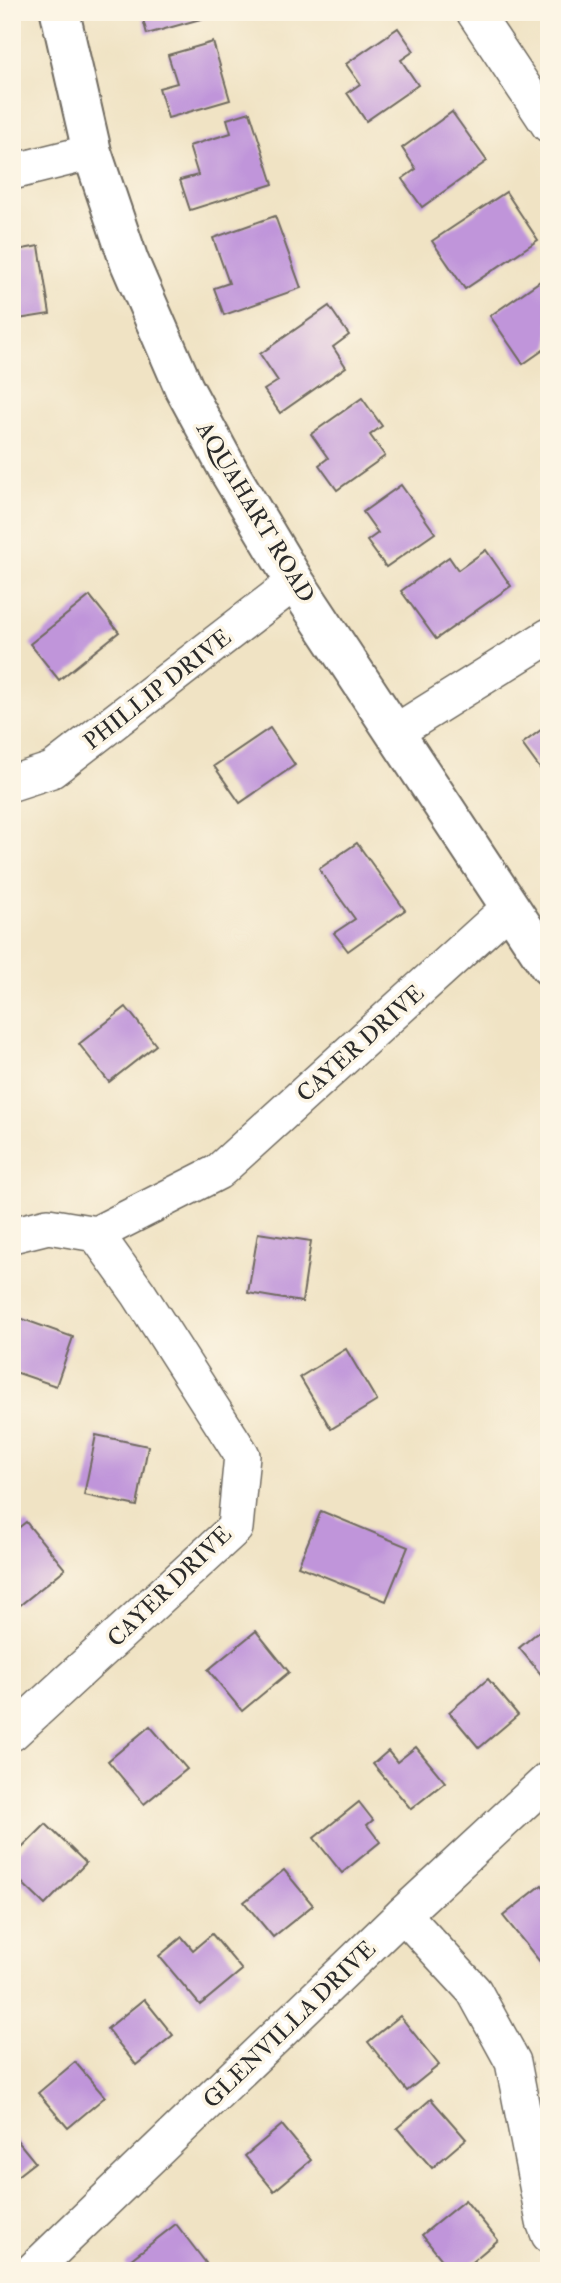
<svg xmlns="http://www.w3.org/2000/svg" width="561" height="2283" viewBox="0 0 561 2283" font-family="'IM FELL Double Pica',serif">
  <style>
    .building { fill: #c095da }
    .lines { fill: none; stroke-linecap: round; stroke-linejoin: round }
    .minor-casing { stroke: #706b61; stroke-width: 38 }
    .tertiary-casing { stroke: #706b61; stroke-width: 42 }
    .minor { stroke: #fff; stroke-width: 35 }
    .tertiary { stroke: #fff; stroke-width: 38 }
    .labels { text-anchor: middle; stroke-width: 7; stroke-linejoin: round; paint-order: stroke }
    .street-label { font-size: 23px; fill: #2b2b2b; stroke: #fcf5e5 }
  </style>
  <rect width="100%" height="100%" fill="#fcf5e5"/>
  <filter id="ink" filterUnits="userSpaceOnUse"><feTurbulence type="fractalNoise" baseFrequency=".0143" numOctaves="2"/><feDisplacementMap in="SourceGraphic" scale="14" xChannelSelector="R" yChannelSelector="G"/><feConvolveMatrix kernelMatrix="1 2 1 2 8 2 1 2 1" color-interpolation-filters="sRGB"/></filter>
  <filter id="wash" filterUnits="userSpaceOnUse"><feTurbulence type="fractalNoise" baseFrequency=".00686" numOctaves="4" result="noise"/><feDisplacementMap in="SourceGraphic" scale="28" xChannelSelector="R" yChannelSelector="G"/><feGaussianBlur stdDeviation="1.57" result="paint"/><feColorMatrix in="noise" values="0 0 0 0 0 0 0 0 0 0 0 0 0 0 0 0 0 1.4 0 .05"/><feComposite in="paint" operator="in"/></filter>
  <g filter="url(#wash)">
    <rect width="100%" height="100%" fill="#f0e3c4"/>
    <g id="blocks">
      <g class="building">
        <polygon points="141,12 222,12 222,13 147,34"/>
        <polygon points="398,28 414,51 401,60 418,85 366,121 347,93 360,84 346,64"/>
        <polygon points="213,42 230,100 168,118 159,88 177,83 168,55"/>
        <polygon points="250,112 273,184 190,210 180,180 198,175 189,146 231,133 227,119"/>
        <polygon points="452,112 487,161 422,207 402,179 416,169 402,148"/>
        <polygon points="506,192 538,240 465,289 432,241"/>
        <polygon points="275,216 301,288 224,315 214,288 229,283 213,238"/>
        <polygon points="39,246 50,314 12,320 12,251"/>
        <polygon points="549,275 549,346 523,364 490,316"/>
        <polygon points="329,306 349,335 333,347 346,367 280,413 264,390 278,381 260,354"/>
        <polygon points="362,398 382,426 370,435 385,456 337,490 319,465 328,458 311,434"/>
        <polygon points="401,485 435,533 386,567 367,541 378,533 363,512"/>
        <polygon points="486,550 511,586 436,639 401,591 449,557 458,570"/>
        <polygon points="90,596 119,632 59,680 30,644"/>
        <polygon points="549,724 549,781 522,744"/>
        <polygon points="270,728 295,765 240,803 214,766"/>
        <polygon points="357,843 405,910 348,951 334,933 355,919 319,869"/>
        <polygon points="126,1007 156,1045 109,1082 79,1044"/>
        <polygon points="258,1233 311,1241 302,1302 248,1293"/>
        <polygon points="17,1317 73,1337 56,1386 12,1371 12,1329"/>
        <polygon points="346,1349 377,1401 331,1429 300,1377"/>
        <polygon points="96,1435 148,1446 137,1506 84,1495"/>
        <polygon points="321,1511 408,1547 386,1601 298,1566"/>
        <polygon points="26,1522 65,1569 19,1606 12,1598 12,1533"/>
        <polygon points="549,1623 549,1684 519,1648"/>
        <polygon points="256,1631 289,1672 242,1711 208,1670"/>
        <polygon points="488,1679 518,1715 479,1748 449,1712"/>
        <polygon points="150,1726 187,1769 144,1804 108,1761"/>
        <polygon points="416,1747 445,1782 411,1809 373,1764 388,1751 397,1762"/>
        <polygon points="359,1802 373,1820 367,1825 380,1842 342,1873 314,1838"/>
        <polygon points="46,1824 86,1863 45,1905 12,1873 12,1858"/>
        <polygon points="284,1870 313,1905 273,1937 244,1902"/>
        <polygon points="542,1885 549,1893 549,1965 545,1968 503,1916"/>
        <polygon points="212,1934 242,1970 200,2005 159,1956 182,1937 193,1950"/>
        <polygon points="144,1999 173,2035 136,2065 107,2029"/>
        <polygon points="400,2016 439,2065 407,2091 368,2042"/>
        <polygon points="75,2062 105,2097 68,2128 38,2093"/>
        <polygon points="431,2099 466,2139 432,2168 397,2128"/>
        <polygon points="282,2125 311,2160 274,2191 245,2156"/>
        <polygon points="12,2134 35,2162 12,2180"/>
        <polygon points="465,2200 498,2240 461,2271 451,2271 422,2235"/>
        <polygon points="176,2224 206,2263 196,2271 130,2271 125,2264"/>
      </g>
    </g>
  </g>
  <g filter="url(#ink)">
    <use href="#blocks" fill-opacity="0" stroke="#706b61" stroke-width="2"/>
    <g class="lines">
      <defs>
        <g id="minor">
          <polyline points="474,12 549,125"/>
          <polyline points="12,172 92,152"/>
          <polyline points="394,733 549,636"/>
          <polyline points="12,783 52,770 295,582"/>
          <polyline points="12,1235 48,1226 96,1234 218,1172 510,907"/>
          <polyline points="12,1733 235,1528 242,1455 139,1294 96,1234"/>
          <polyline points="403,1914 474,1991 513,2062 544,2222 549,2235"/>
          <polyline points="32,2271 403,1914 549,1779"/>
        </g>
        <polyline id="tertiary" points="60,12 92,152 129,261 184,388 231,475 295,582 549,966"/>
      </defs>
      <use href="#minor" class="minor-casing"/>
      <use href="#tertiary" class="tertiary-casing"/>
      <use href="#minor" class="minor"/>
      <use href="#tertiary" class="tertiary"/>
    </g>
  </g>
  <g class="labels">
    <g class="street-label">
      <text transform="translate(256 512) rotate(59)" y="8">AQUAHART ROAD</text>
      <text transform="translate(157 689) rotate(-38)" y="8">PHILLIP DRIVE</text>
      <text transform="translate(360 1043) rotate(-42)" y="8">CAYER DRIVE</text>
      <text transform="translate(169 1586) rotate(-44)" y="8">CAYER DRIVE</text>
      <text transform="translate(289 2024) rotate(-44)" y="8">GLENVILLA DRIVE</text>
    </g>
  </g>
  <rect width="561" height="2283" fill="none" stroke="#fcf5e5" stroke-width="42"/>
</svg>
